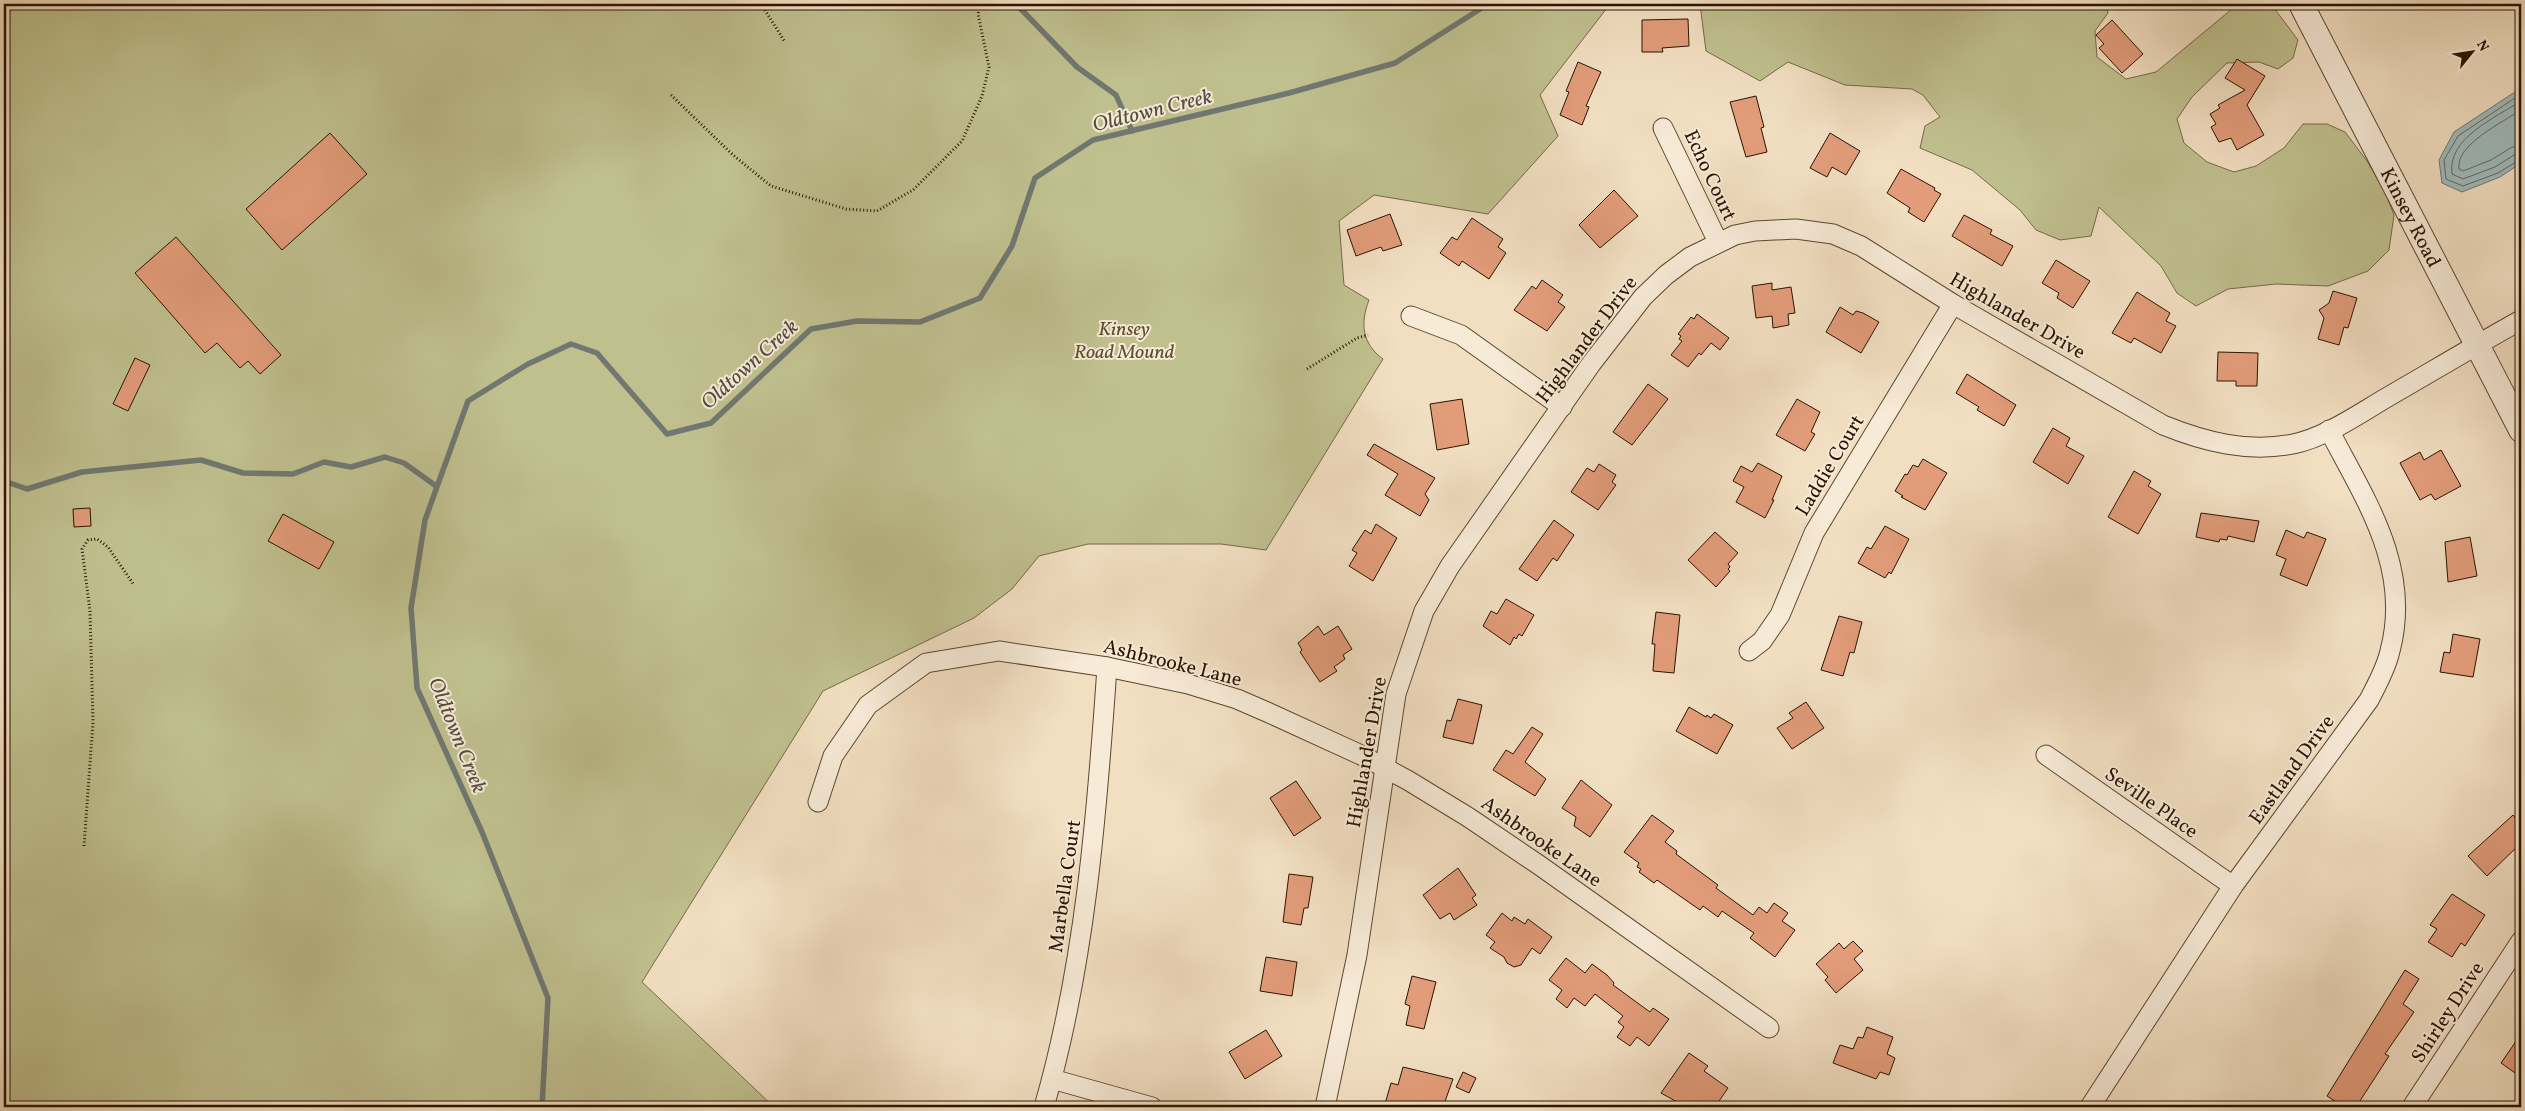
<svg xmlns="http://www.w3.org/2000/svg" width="2525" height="1111" viewBox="0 0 2525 1111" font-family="Vollkorn,serif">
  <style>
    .green { fill: #c0c08f; stroke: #756a48 }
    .water { fill: #9fbabd; stroke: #707871 }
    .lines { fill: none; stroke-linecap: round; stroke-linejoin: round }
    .shore { stroke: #64675e; stroke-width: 1 }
    .stream { stroke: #707871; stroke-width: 5.5 }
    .building { fill: #e29c7a; stroke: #2a1400 }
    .minor-casing { stroke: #5c4730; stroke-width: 21 }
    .tertiary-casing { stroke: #5c4730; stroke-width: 26 }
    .path { stroke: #2a1400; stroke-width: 3; stroke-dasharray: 1 2.5; stroke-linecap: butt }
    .minor { stroke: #f7ead7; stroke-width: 19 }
    .tertiary { stroke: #f7ead7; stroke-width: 24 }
    .labels { text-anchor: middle; stroke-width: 4; stroke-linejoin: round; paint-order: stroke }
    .street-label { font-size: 20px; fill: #2a1400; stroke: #f7ead7 }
    .park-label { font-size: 20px; font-style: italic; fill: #5e5032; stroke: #f7ead7 }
    .water-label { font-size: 21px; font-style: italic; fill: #534e42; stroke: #f7ead7 }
  </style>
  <rect width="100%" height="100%" fill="#f2dfc2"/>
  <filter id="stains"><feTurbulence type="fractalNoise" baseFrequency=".004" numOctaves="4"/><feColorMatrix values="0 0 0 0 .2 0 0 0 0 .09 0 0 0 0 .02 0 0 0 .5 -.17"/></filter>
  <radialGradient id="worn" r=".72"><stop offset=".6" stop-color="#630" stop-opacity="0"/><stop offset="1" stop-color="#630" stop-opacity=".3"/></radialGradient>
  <g class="green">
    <path d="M4 4H1610L1540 95 1558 136 1488 214 1374 195 1339 221 1344 285 1369 300C1360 323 1362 344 1383 359L1266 550 1221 544H1088L1039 556 1012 589 974 618 823 691 642 982 774 1107H4Z"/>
    <polygon points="1700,4 2106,4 2108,13 2095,31 2097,57 2126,79 2156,72 2238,4 2271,4 2298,40 2293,58 2278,69 2259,62 2227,63 2192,97 2177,119 2184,143 2207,162 2234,172 2256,166 2284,148 2303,124 2327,124 2345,132 2367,161 2385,192 2394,215 2389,250 2368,271 2328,286 2276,284 2228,289 2196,306 2177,293 2161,266 2099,207 2091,236 2060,240 2036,230 2020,210 1972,170 1920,148 1925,126 1940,117 1923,95 1912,89 1845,85 1788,62 1760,81 1706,51"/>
  </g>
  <polygon class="water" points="2521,88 2521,163 2500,177 2462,192 2442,183 2439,160 2454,132"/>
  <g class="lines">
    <g class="shore">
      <polyline points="2521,94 2458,136 2444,160 2446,179 2463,186 2498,173 2521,159"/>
      <path d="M2521 101C2495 118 2447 138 2452 174L2463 179 2495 167 2514 155 2521 153"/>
      <path d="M2521 110C2503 122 2455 145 2459 169L2463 171 2491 160 2512 147 2521 146"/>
    </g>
    <g class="stream">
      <polyline points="1016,4 1077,67 1116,95 1132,131"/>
      <polyline points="4,481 27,489 82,472 201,460 243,473 293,474 324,462 351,467 385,457 404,463 436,486"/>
      <polyline points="542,1107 548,998 482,832 417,688 411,608 425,520 468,401 528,364 571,344 597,353 667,434 711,423 811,329 857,321 920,322 980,298 1012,246 1035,178 1093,140 1289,93 1395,63 1488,4"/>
    </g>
  </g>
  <g class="building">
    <polygon points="1688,19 1689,46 1662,48 1663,52 1642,52 1642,20"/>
    <polygon points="2112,20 2143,54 2122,73 2099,48 2104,44 2096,35"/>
    <polygon points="2237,59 2265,76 2247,105 2264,135 2237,150 2231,138 2219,142 2211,127 2216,124 2210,114 2220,108 2218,105 2245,90 2225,78"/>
    <polygon points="1578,62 1601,72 1586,106 1589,107 1582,125 1560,115 1569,92 1566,91"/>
    <polygon points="1756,96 1764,127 1761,128 1767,152 1746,157 1730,102"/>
    <polygon points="330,133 367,174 282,250 246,209"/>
    <polygon points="1830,133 1860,151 1846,175 1832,167 1827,177 1810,168"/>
    <polygon points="1901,169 1935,188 1934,190 1941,194 1924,222 1908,212 1910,208 1887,193"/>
    <polygon points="1614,190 1638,216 1600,248 1579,225"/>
    <polygon points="1390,214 1402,245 1383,251 1381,247 1356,256 1347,230"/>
    <polygon points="1964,215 1992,230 1990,234 2013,246 2002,266 1952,236"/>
    <polygon points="1472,218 1503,239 1498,247 1506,253 1489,279 1462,261 1459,266 1440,253 1452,237 1457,240"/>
    <polygon points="176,237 281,355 260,374 248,361 240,368 217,343 205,353 135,273"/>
    <polygon points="2056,260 2090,281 2073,308 2057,298 2059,293 2042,283"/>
    <polygon points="1542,280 1563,295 1558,302 1565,307 1547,331 1514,310 1532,286 1536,289"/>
    <polygon points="1772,283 1772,290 1791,287 1795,313 1788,314 1789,325 1773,328 1772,316 1756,318 1752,286"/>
    <polygon points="2333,291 2357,298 2348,328 2344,327 2339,345 2318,339 2324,318 2319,310 2329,303"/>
    <polygon points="2137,292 2170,313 2166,321 2176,326 2161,353 2134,338 2131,343 2112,333"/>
    <polygon points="1840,307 1853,315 1856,311 1863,313 1879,322 1861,353 1826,332"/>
    <polygon points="1697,314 1729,338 1720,350 1711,343 1701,355 1699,353 1688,367 1671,355 1682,341 1679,339 1681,336 1678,334 1691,317 1694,319"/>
    <polygon points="2218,352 2258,353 2257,386 2236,386 2236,381 2217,381"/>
    <polygon points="135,358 150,365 128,411 113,404"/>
    <polygon points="1967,374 2016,405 2004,426 1977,410 1979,407 1956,393"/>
    <polygon points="1648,384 1668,399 1632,445 1613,432"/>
    <polygon points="1462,399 1469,444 1437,450 1430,404"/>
    <polygon points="1797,399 1820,412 1811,432 1815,434 1805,451 1776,435"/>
    <polygon points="2053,428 2070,438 2066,446 2084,456 2068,484 2033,462"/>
    <polygon points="1374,444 1435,478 1425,494 1429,500 1420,516 1385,495 1398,474 1367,455"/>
    <polygon points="2441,450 2461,486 2435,500 2431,494 2420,500 2400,463 2420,452 2424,460"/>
    <polygon points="1923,459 1947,473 1925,510 1901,497 1903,496 1895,491 1905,474 1907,475 1913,465 1918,467"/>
    <polygon points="1758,463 1782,476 1772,500 1774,500 1765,518 1736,502 1744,487 1733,481 1741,466 1752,472"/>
    <polygon points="1599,464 1616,475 1612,482 1616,485 1598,510 1571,492 1587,468 1594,472"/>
    <polygon points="2134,471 2151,481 2148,486 2161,494 2138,534 2108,517"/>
    <polygon points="90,508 91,526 74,527 73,509"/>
    <polygon points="2201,513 2259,521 2254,542 2228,536 2227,540 2220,539 2219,542 2196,537"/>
    <polygon points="283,514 334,542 319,569 268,541"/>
    <polygon points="1554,520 1574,535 1557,561 1553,558 1537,581 1519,569"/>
    <polygon points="1376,524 1397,538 1373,581 1349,566 1357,553 1352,550 1365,530 1371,534"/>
    <polygon points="1885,526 1909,539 1891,574 1889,572 1885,578 1858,563 1867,547 1871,549"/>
    <polygon points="2286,530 2304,538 2307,532 2326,539 2307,586 2280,575 2286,559 2276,555"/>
    <polygon points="1715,532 1738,553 1728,564 1730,567 1728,569 1730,571 1716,587 1688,560"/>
    <polygon points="2470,537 2477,576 2448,582 2445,542"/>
    <polygon points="1506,599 1534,615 1522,636 1519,634 1516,639 1514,637 1510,645 1483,626 1491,611 1497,614"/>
    <polygon points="1656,612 1680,615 1674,673 1653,671 1655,644 1652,644"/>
    <polygon points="1839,616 1862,622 1854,653 1850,652 1843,676 1821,670"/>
    <polygon points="1318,626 1324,635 1338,626 1352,649 1343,655 1345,659 1334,667 1337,671 1320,682 1300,652 1302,650 1298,643"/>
    <polygon points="2453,634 2480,639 2473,677 2440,672 2444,652 2450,653"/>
    <polygon points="1458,699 1482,705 1473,744 1443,737 1447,720 1451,721"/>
    <polygon points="1806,702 1824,728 1792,749 1777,728 1793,718 1789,713"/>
    <polygon points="1689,707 1706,717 1707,715 1711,718 1714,714 1733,725 1717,754 1676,731"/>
    <polygon points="1532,727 1543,734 1525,762 1546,779 1535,796 1493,770 1506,750 1513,754"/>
    <polygon points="1581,780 1612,805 1590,837 1574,826 1576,817 1562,808"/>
    <polygon points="1296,781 1321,818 1294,836 1270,798"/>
    <polygon points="1652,815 1674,831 1665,842 1677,851 1676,854 1718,885 1716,888 1753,915 1759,907 1767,913 1774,903 1788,913 1782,921 1795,930 1775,957 1750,938 1754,933 1722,911 1718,917 1703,906 1700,910 1657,880 1654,883 1639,872 1641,869 1637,867 1639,863 1624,852"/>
    <polygon points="2513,815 2521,825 2521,843 2487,876 2468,856"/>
    <polygon points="1458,868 1476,895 1472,898 1477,905 1454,920 1450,913 1440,919 1423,895"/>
    <polygon points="1289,874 1313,877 1308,908 1304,908 1301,925 1283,922"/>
    <polygon points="2452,894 2485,915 2465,946 2461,943 2452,957 2428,942 2437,929 2430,925"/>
    <polygon points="1502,913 1512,921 1514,917 1525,924 1528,919 1552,937 1540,954 1532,948 1521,965 1514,967 1507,963 1504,957 1490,948 1495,942 1486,935"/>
    <polygon points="1853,941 1863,951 1854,959 1863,970 1836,993 1825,980 1828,977 1816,964 1839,943 1844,949"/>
    <polygon points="1266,957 1297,962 1292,996 1260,991"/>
    <polygon points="1566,958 1585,973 1592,964 1607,975 1614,983 1613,985 1650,1012 1653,1008 1669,1019 1649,1046 1637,1037 1630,1046 1617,1037 1624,1027 1618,1022 1623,1016 1595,994 1585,1006 1574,998 1567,1008 1556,999 1562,990 1549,980"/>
    <polygon points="2405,970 2419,979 2403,1004 2414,1012 2385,1054 2389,1056 2356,1107 2344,1107 2327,1096"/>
    <polygon points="1412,976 1436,982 1424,1029 1406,1025 1410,1006 1405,1004"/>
    <polygon points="1867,1027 1893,1037 1887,1054 1895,1058 1889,1075 1880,1072 1876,1079 1833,1063 1840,1045 1853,1049 1858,1037 1863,1038"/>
    <polygon points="1266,1030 1282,1056 1245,1079 1229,1052"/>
    <polygon points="2521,1034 2521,1077 2501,1063"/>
    <polygon points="1689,1053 1708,1066 1704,1071 1728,1088 1715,1107 1686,1107 1661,1093"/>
    <polygon points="1403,1067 1453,1079 1443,1107 1395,1107 1385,1104 1391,1083 1398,1085"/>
    <polygon points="1463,1072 1476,1078 1469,1093 1456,1087"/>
  </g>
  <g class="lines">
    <defs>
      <g id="minor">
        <polyline points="1663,128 1718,242"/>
        <polyline points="1411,316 1461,335 1562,407"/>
        <polyline points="1749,651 1762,641 1780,615 1814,533 1953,304"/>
        <polyline points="2046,755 2233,886"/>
        <polyline points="818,802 833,756 868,705 926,663 999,651 1107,667 1188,684 1237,699 1267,712 1361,755 1409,781 1468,817 1539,865 1769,1028"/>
        <polyline points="1052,1079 1152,1107"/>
        <path d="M1044 1107C1085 965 1097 814 1107 667"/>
        <path d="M1325 1107 1357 955 1396 694 1424 611 1450 566 1591 364 1643 297 1666 275 1690 257 1735 235 1755 231 1796 229 1833 234 1861 246 1953 304 2163 425C2205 442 2248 453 2293 444 2326 437 2357 415 2386 398 2431 372 2476 345 2521 320"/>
        <path d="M2090 1107 2233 886 2369 700C2377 684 2386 669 2390 651 2412 568 2366 501 2329 430"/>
        <polyline points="2412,1107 2521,941"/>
      </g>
      <g id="tertiary">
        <path id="s1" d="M2301 4 2521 430"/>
      </g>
    </defs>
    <use href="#minor" class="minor-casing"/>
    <use href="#tertiary" class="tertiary-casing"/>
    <g class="path">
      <polyline points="761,4 785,42"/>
      <polyline points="4,17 16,4"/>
      <polyline points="671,95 733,155 771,186 846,209 877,211 913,190 962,141 982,96 989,67 978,14 980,4"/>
      <polyline points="1307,369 1357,338 1368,335"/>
      <polyline points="84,846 93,722 90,611 82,549 88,540 97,539 108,547 134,585"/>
    </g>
    <use href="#minor" class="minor"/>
    <use href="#tertiary" class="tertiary"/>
  </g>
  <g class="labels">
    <g class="street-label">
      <text transform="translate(1711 175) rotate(65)" y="7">Echo Court</text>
      <text dy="7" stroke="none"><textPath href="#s1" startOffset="240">Kinsey Road</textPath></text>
      <text transform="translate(2018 315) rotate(30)" y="7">Highlander Drive</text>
      <text transform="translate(1586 339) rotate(-53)" y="7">Highlander Drive</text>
      <text transform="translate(1829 465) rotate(-59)" y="7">Laddie Court</text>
      <text transform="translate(1173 662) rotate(14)" y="7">Ashbrooke Lane</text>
      <text transform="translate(1366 752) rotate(-80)" y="7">Highlander Drive</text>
      <text transform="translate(2291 769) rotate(-54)" y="7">Eastland Drive</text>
      <text transform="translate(2152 802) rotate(35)" y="7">Seville Place</text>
      <text transform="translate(1542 841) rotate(35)" y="7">Ashbrooke Lane</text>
      <text transform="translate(1064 886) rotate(-82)" y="7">Marbella Court</text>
      <text transform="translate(2447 1012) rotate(-57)" y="7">Shirley Drive</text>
    </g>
    <g class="park-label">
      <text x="1124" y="335">Kinsey<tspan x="1124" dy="23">Road Mound</tspan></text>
    </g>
    <g class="water-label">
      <text transform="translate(1152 110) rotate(-14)" y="7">Oldtown Creek</text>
      <text transform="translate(749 364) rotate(-42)" y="7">Oldtown Creek</text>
      <text transform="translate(458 735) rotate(68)" y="7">Oldtown Creek</text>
    </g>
  </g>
  <rect width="2525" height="1111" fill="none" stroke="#f2dfc2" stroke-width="20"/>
  <rect x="5" y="5" width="2515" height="1101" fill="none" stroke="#2a1400" stroke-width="2.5"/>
  <rect x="10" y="10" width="2505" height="1091" fill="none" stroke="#2a1400"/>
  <g transform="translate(2472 52) rotate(60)" stroke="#f7ead7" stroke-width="4" paint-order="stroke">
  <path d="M0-4L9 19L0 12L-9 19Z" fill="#2a1400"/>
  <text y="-8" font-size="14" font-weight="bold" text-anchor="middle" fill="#2a1400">N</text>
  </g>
  <rect width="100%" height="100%" filter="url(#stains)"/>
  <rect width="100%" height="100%" fill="url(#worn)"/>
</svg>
